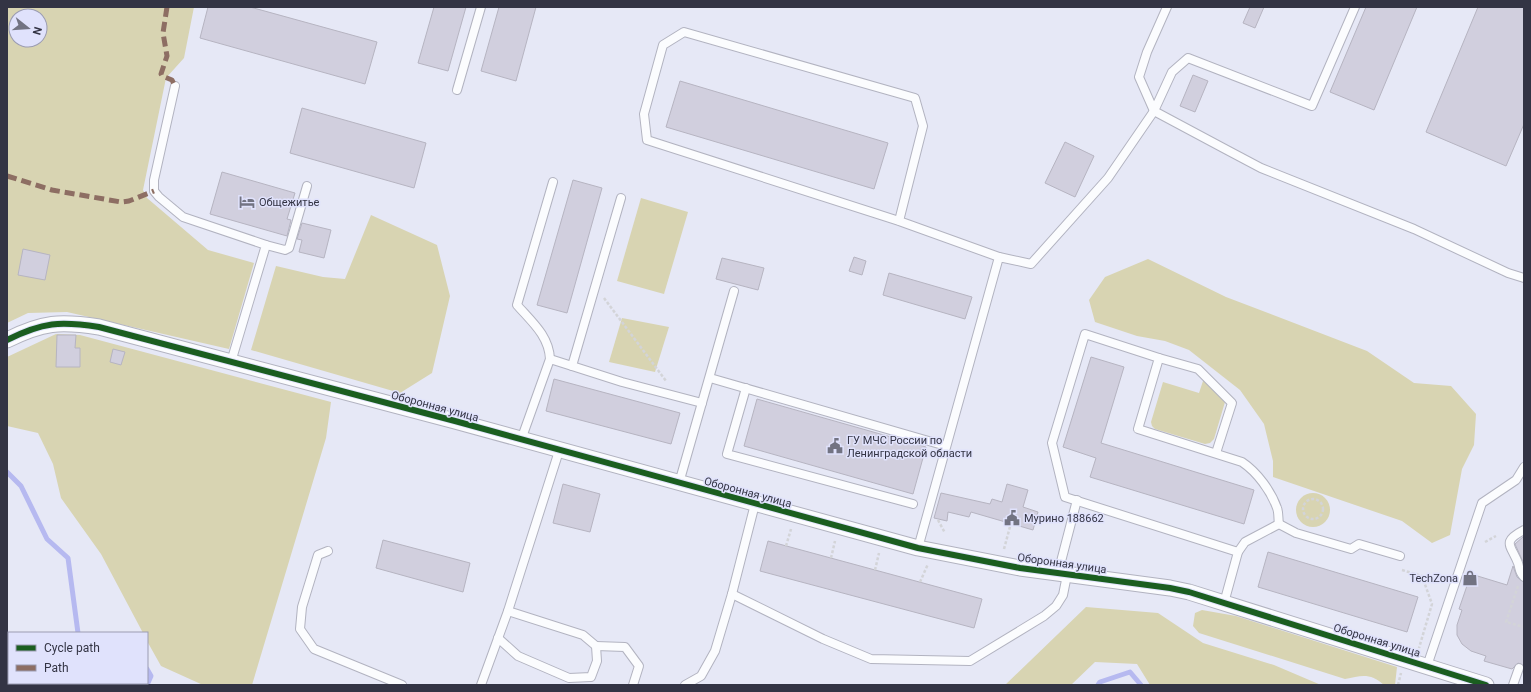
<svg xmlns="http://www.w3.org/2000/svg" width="1531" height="692" viewBox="0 0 1531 692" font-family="Roboto,sans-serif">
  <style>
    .green { fill: #d8d4b2; fill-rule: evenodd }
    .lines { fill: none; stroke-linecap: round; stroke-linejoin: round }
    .stream { stroke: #b6b9f0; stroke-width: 5 }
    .building { fill: #d1cfde; stroke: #b6b4c1 }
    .lane-casing { stroke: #b2b3c0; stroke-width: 10 }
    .street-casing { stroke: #b2b3c0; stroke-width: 17 }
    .path { stroke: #d3d4d8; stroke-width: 2.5; stroke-dasharray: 3 2; stroke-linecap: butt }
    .lane { stroke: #fbfcfe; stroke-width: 8 }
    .street { stroke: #fbfcfe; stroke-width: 15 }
    .quiet { stroke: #8d6e63; stroke-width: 5; stroke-dasharray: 10 5; stroke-linecap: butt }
    .cycleway-casing { stroke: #e0e2fc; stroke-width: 8 }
    .cycleway { stroke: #1b5e20; stroke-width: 6 }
    .labels { text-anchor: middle; stroke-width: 3; stroke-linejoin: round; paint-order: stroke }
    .poi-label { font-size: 11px; fill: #333444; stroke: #e0e2fc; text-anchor: start }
    .street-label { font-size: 11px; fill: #333444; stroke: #e0e2fc }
  </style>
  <rect width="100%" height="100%" fill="#e6e8f6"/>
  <g class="green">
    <path d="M7 7H194L184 58 166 78 143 190 147 198 208 250 254 263 229 349 67 312 28 313 7 323ZM16 16H40V40H16Z"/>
    <polygon points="641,198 688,212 664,294 617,281"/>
    <polygon points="371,215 437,245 450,296 432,373 400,393 251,350 276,266 323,277 345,279"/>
    <polygon points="1148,259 1226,297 1367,351 1414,383 1451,386 1476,414 1474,445 1462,469 1450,535 1432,543 1402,521 1273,477 1273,461 1264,424 1240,390 1189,350 1165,341 1137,336 1095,322 1089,300 1105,277"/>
    <polygon points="622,318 669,327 655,372 609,362"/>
    <polygon points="56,334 80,335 331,402 326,438 252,685 203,685 161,666 147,641 147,633 143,633 101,554 61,498 53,464 38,433 7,426 7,357"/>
    <polygon points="1204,378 1225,402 1214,439 1210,443 1205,444 1155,429 1152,426 1151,422 1163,382 1199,393"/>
    <circle cx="1313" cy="510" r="17"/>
    <polygon points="1086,607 1158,613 1203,643 1274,665 1321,685 1150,685 1137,664 1095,662 1071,685 1005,685"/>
    <path d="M1202 610 1236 616 1397 667 1395 685H1384C1371 673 1362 675 1345 679L1199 633 1193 626 1195 613Z"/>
  </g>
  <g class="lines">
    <g class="stream">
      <polyline points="7,472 21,486 47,539 68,558 78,633"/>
      <polyline points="147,685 151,676 147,669"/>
      <polyline points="1098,685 1100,682 1130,672 1141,685"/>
    </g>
  </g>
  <g class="building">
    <polygon points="208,7 250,7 377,42 365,84 200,38"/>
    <polygon points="434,7 466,7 448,71 418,63"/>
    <polygon points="499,7 536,7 516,81 481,71"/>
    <polygon points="1250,7 1264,7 1255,28 1243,23"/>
    <polygon points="1366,7 1417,7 1374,110 1330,92"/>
    <polygon points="1478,7 1524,7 1524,124 1506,166 1426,132"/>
    <polygon points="1193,75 1208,81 1195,112 1180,106"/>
    <polygon points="680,81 888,143 874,189 666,127"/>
    <polygon points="302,108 426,143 414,188 290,153"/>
    <polygon points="1065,142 1094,156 1075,197 1045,183"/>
    <polygon points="222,172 295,193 287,219 291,220 287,236 210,214"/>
    <polygon points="573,180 602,188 567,313 537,305"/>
    <polygon points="302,223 331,230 324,258 299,252 302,240 297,239"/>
    <polygon points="23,249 50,255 45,280 18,275"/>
    <polygon points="854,257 866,261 862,275 849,271"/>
    <polygon points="722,258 764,268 758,290 716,279"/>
    <polygon points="889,273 972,297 965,319 883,295"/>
    <polygon points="57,335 76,335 75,348 80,348 80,367 56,367"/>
    <polygon points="113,349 125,352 121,365 110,362"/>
    <polygon points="1091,357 1124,367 1101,443 1254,490 1244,524 1090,477 1096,458 1063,447"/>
    <polygon points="554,379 680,413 671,444 546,411"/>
    <polygon points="757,399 926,447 913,494 744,446"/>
    <polygon points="563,484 600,494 590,532 553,523"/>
    <polygon points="1007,484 1028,490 1023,507 1038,512 1033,530 971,512 969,517 948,512 947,521 934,518 941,493 990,504 992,499 1002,502"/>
    <polygon points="1524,536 1524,564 1515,544"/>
    <polygon points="383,540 470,563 463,592 376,568"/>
    <polygon points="768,541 982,599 974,628 760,571"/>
    <polygon points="1268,552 1418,597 1407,632 1258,587"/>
    <polygon points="1513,566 1517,577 1524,582 1524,666 1518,663 1512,669 1484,661 1486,656 1471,651 1462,644 1457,635 1457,625 1462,610 1459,609 1471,574 1507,585"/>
  </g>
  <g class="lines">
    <defs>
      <g id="lane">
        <polyline points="1167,7 1147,52 1139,77 1154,111 1227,150 1261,168 1414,229 1508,273 1524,278"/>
        <polyline points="175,86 154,180 154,191 159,197 183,217 266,245 231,362"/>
        <polyline points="457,90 481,7"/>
        <polyline points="899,221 923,126 915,98 684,32 663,45 644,114 647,140 899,221 999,257"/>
        <polyline points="266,245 285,250 289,248 307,186"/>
        <polyline points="1159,358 1198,369 1232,403 1216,453"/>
        <path d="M550 359C549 336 532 322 517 305L553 182"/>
        <polyline points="572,366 622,382 702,403"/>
        <polyline points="710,378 946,446"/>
        <polyline points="746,388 727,454 913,504"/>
        <polyline points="521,440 550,359 572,366 621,198"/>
        <polyline points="679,483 734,291"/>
        <polyline points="1279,524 1296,533 1351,549 1359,544 1400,556"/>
        <path d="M1524 530C1501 542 1511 545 1518 563 1520 569 1519 572 1524 577"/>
        <polyline points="918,548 999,257 1031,264 1108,178 1154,111 1172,72 1188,58 1312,106 1355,7"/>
        <polyline points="328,551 318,555 302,607 300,629 314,649 402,685"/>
        <path d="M1238 552 1065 497 1052 443 1085 334 1159 358 1138 429 1242 462C1257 472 1271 491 1277 508 1279 513 1278 519 1279 524"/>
        <polyline points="1058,573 1077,500"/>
        <polyline points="732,594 823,639 871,659 970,661 1044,616 1056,606 1063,595 1067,575"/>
        <polyline points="1224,603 1238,552 1245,542 1279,524"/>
        <polyline points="498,638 518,656 569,678 591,677 597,661 596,646 583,635 508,611"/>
        <polyline points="596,646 625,647 639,666 633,685"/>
        <polyline points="1427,666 1482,503 1516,480 1524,467"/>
        <polyline points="7,669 9,670"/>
        <polyline points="23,683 25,685"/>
        <polyline points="481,685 508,611 559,451"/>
        <polyline points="685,685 701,676 715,651 732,594 755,504"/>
        <polyline points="1513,685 1519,668"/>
      </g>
      <path id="street" d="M7 340C43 322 60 321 99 327L455 421 918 548 1020 568 1170 588 1189 592 1486 685"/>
    </defs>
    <use href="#lane" class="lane-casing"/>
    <use href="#street" class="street-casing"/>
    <g class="path">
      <polyline points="604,298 666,381"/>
      <circle cx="1313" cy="509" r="10"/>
      <polyline points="938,520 945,533"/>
      <polyline points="1485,542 1496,536"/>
      <polyline points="786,546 791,529"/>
      <polyline points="1004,549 1011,523"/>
      <polyline points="831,558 835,541"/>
      <polyline points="875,570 879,553"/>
      <polyline points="1402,570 1422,576 1432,604 1419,648"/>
      <polyline points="920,582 928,564"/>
      <polyline points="1518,586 1506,622 1524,627"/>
      <polyline points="1398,685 1401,673"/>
    </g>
    <use href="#lane" class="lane"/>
    <use href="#street" class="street"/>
    <g class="quiet">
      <polyline points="167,7 163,33 167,56 161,74 162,76 172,80 175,86"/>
      <polyline points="7,176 52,190 121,202 129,201 154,191"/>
    </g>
    <defs>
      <path id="cycleway" d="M7 340C43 322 60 321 99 327L455 421 918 548 1020 568 1170 588 1189 592 1486 685"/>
    </defs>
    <use href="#cycleway" class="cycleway-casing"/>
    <use href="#cycleway" class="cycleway"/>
  </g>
  <defs>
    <symbol id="hotel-bare" viewBox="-9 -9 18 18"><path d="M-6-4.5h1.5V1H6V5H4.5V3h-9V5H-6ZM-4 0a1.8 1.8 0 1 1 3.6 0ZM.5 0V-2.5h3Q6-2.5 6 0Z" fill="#727382" stroke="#e0e2fc" stroke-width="2.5" paint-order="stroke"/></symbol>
    <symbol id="civic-bare" viewBox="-9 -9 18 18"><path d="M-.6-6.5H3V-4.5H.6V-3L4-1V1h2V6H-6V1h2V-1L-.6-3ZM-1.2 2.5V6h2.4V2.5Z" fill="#727382" stroke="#e0e2fc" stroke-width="2.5" paint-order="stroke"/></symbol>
    <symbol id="shop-bare" viewBox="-9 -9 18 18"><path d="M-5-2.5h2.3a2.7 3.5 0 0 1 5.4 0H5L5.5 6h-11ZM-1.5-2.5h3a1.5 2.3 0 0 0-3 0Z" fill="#727382" stroke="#e0e2fc" stroke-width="2.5" paint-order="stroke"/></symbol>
  </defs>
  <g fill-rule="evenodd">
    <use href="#hotel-bare" x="236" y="191" width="22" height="22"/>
    <use href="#civic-bare" x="824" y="435" width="22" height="22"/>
    <use href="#civic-bare" x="1001" y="507" width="22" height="22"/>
    <use href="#shop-bare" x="1459" y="567" width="22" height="22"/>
  </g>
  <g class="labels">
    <g class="poi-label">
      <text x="259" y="206">Общежитье</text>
      <text x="847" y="444">ГУ МЧС России по<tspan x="847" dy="13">Ленинградской области</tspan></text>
      <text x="1024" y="522">Мурино 188662</text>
      <text x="1458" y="582" text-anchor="end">TechZona</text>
    </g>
    <g class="street-label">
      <text transform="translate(435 406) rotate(15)" y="4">Оборонная улица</text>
      <text transform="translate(748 492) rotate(15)" y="4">Оборонная улица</text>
      <text transform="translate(1062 563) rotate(8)" y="4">Оборонная улица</text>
      <text transform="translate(1377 640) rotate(17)" y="4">Оборонная улица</text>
    </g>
  </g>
  <rect width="1531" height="692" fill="none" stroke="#333444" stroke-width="16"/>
  <rect x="8" y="632" width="140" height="52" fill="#e0e2fc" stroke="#9b9cb2"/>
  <rect x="16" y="645" width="20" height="6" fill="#1b5e20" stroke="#9b9cb2"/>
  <text x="44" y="652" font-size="12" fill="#333444">Cycle path</text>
  <rect x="16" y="665" width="20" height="6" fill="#8d6e63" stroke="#9b9cb2"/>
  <text x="44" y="672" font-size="12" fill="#333444">Path</text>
  <g transform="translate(28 28) rotate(107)"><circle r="19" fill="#e0e2fc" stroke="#9b9cb2"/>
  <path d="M0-3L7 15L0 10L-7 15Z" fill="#727382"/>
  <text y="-6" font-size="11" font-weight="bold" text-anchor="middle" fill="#333444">N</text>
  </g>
</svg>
